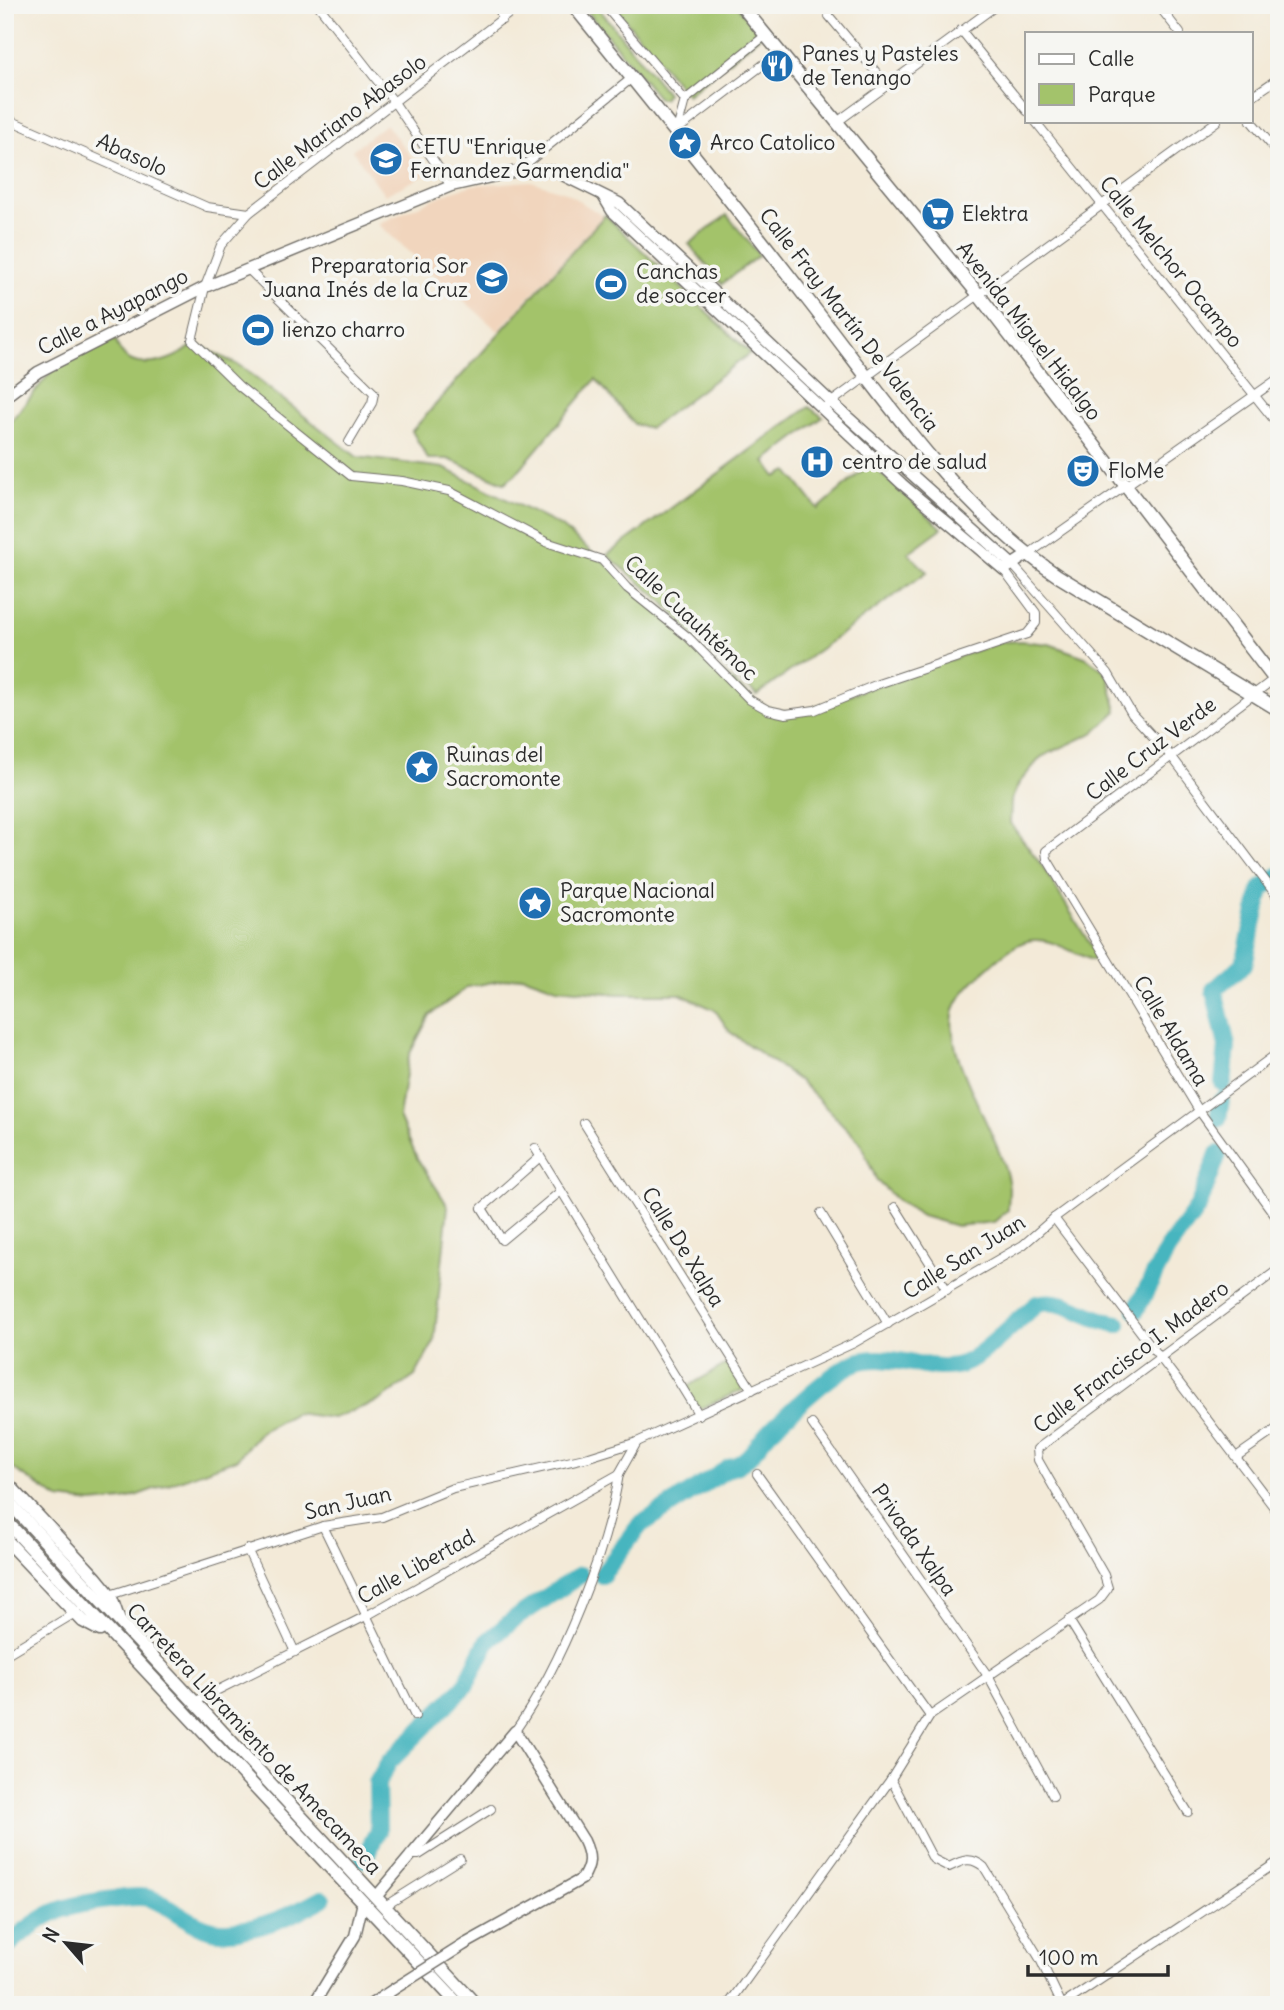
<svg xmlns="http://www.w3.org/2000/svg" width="1284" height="2010" viewBox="0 0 1284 2010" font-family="Delius,sans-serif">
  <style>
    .built { fill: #f1d5bd }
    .green { fill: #a3c36b; stroke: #67774b; stroke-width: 2 }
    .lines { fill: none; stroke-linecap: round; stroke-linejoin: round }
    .river { stroke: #46b5bf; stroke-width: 18 }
    .street-casing { stroke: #716e68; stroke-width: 10 }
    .secondary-casing { stroke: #716e68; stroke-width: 13 }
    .primary-casing { stroke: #716e68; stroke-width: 15 }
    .street { stroke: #fff; stroke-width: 8 }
    .secondary { stroke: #fff; stroke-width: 10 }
    .primary { stroke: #fff; stroke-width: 12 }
    .secondary-bridge-casing { stroke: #716e68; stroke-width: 13; stroke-linecap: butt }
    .secondary-bridge { stroke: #fff; stroke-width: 10 }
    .labels { text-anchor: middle; stroke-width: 7; stroke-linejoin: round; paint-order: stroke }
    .poi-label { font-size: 21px; fill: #2b2b2b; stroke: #f6f6f2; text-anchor: start }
    .street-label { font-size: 21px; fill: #2b2b2b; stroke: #f6f6f2 }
  </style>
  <rect width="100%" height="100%" fill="#f6f6f2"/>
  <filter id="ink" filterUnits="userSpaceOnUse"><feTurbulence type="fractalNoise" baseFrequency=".0143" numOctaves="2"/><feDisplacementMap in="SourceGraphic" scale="14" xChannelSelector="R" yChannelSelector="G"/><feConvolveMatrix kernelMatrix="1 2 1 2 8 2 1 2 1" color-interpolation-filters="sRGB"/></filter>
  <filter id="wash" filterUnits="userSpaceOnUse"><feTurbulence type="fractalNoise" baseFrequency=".00686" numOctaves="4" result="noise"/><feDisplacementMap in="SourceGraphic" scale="28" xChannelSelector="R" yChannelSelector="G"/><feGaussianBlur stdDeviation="1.57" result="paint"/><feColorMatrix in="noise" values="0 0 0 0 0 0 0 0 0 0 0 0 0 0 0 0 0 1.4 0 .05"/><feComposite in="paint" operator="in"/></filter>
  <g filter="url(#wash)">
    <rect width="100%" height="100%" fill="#f3ead8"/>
    <g class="built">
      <polygon points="386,124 425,175 385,195 352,150"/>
      <polygon points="531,181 565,192 603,216 498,331 378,224 449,192 473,185"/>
    </g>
    <g class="green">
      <polygon points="582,5 596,5 667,93 663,99 659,99"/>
      <polygon points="613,5 736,5 761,35 687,95"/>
      <polygon points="605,215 750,353 650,428 634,424 596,379 515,475 504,483 448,459 428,459 412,431"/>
      <polygon points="727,215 759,255 722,284 689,244"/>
      <path d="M116 340C124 378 175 363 195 343L240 366 357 457 444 468 560 526 658 606 716 667 754 699 767 707 788 712 807 710 1000 642 1020 641 1049 644 1085 657 1102 669 1108 676 1117 711 1095 732 1041 757 1019 783 1011 801 1010 823 1043 867 1099 959 1091 960C1044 939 1033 926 991 965 978 977 959 993 954 1010 941 1057 1005 1140 1009 1188 1009 1195 1008 1203 1008 1210L994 1222 956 1226 922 1216 898 1201 877 1181 860 1142 800 1081 730 1032 715 1010 680 994H618L557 988 523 976 468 987 430 1015 409 1055 399 1117 417 1158 448 1206 434 1342 415 1376 379 1401 333 1418 295 1413 260 1432 237 1459 124 1500 92 1503 59 1499 5 1463V428L59 362Z"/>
      <polygon points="809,407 823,417 765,461 776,477 788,471 818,509 870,464 942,528 908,553 927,572 757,695 712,656 662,601 607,555"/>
      <polygon points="730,1362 747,1388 699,1409 685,1388"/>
    </g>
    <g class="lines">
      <g class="river">
        <polyline points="1223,1083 1227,1046 1214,990 1244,964 1261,889 1279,876"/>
        <polyline points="1218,1119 1221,1101"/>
        <polyline points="1136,1310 1167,1250 1198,1207 1218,1154"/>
        <path d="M602 1575 640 1525 729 1468C749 1463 757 1444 771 1430 792 1410 829 1374 855 1363 891 1349 936 1378 967 1362 987 1352 1018 1319 1037 1304 1065 1296 1090 1321 1118 1324"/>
        <polyline points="364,1859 378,1831 377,1783 389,1762 465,1686 487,1642 514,1619 580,1575"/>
        <path d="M5 1948C44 1912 62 1905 115 1899 126 1898 142 1895 152 1899 175 1908 194 1929 220 1931 254 1933 293 1915 322 1899"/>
      </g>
    </g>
  </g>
  <g filter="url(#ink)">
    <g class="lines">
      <defs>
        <g id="street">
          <polyline points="318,5 394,102 451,186"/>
          <polyline points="499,5 502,20"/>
          <polyline points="520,5 249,213 221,245 205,287 192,340 239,386 351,476 402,481 449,491 546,542 602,560 627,588 688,637 750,700 768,710 786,714 815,710 878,684 1027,634 1036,623 1036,613 1004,570"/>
          <polyline points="604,5 685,100"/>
          <polyline points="1158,5 1180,33"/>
          <polyline points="829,16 886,84"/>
          <polyline points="961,30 1027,111"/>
          <polyline points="1251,97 1279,78"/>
          <polyline points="5,118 207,207 249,213"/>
          <polyline points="1035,121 1279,426"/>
          <polyline points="1251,121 1279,154"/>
          <polyline points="837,122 997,5"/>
          <polyline points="677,130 685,100 766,35"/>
          <polyline points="677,130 780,52"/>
          <polyline points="517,171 632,78"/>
          <polyline points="249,270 374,393 372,403 349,442"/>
          <polyline points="822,409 1217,121"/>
          <polyline points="1027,555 1279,378"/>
          <polyline points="1013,565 1108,673 1132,714 1172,757 1279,899"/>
          <polyline points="1278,676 1046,851 1047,859 1198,1109 1279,1221"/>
          <polyline points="584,1123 752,1390"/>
          <polyline points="535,1148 699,1415"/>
          <polyline points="540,1157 482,1208 502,1240 561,1191"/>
          <polyline points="895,1207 947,1290"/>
          <polyline points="821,1213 888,1324"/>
          <polyline points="1054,1218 1279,1514"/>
          <polyline points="812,1424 988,1676 1053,1796"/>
          <polyline points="1236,1457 1279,1427"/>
          <polyline points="757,1474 930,1716"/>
          <polyline points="323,1526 415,1716"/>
          <polyline points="247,1549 295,1652"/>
          <polyline points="110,1595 323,1526 382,1517 453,1488 589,1457 637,1442 854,1343 1023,1245 1054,1218 1279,1052"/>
          <polyline points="1069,1620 1188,1812"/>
          <polyline points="5,1655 75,1613"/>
          <polyline points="194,1702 368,1615 619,1474 637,1442"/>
          <path d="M515 1731C561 1666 607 1552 619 1474"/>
          <path d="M891 1779 933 1859 949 1867C963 1860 971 1856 984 1867L1040 1959 1062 2005"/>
          <polyline points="410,1855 419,1855 491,1809"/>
          <polyline points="385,1906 460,1859"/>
          <polyline points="728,2005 891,1779 930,1716 1099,1600 1108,1588 1104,1575 1038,1460 1037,1449 1279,1269"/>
          <polyline points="1062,2005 1279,1861"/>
        </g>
        <g id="secondary">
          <polyline points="603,196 612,211 902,484 1004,570 1027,555"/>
          <polyline points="5,397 38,372 205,287 451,186 517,171 554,171 619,203 831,402 1013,565"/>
          <path d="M376 1897 515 1731 584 1841C591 1856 591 1865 582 1879L465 1944"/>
          <polyline points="313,2005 355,1936 363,1902"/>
          <polyline points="370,2005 394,1989"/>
        </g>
        <g id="primary">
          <path d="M573 5C652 103 731 200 807 299 884 397 954 505 1058 576L1279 710"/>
          <polyline points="741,5 978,294 1279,685"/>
          <polyline points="5,1481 96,1578 110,1595 118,1618"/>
          <polyline points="5,1498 476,2005"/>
          <polyline points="5,1520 459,2005"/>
          <polyline points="5,1539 83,1621 100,1630"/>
        </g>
      </defs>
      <use href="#street" class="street-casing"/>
      <use href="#secondary" class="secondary-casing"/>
      <use href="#primary" class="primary-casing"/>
      <use href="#street" class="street"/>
      <use href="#secondary" class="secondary"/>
      <use href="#primary" class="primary"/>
      <defs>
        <polyline id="secondary-bridge" points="394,1989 465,1944"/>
      </defs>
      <use href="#secondary-bridge" class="secondary-bridge-casing"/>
      <use href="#secondary-bridge" class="secondary-bridge"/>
    </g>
  </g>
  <defs>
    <symbol id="restaurant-disc" viewBox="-11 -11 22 22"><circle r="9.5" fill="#1f6fb2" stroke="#f6f6f2"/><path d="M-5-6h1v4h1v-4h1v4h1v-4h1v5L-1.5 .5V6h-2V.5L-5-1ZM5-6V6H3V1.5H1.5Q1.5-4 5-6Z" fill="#fff"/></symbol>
    <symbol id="sight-disc" viewBox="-11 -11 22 22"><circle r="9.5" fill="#1f6fb2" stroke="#f6f6f2"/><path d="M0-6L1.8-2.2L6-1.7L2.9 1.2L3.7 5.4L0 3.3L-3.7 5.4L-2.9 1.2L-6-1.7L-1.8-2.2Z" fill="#fff"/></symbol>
    <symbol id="university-disc" viewBox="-11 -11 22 22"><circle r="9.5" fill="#1f6fb2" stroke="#f6f6f2"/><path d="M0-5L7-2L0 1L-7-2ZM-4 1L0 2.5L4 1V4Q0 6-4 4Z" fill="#fff"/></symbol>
    <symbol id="supermarket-disc" viewBox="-11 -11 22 22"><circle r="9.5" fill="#1f6fb2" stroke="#f6f6f2"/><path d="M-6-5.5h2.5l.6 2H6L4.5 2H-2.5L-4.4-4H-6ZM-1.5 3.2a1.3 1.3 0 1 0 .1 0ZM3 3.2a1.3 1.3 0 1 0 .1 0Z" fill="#fff"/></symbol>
    <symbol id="school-disc" viewBox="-11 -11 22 22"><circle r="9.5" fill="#1f6fb2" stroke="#f6f6f2"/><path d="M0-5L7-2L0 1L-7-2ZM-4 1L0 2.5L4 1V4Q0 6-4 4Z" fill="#fff"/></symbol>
    <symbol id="stadium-disc" viewBox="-11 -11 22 22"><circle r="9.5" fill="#1f6fb2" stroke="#f6f6f2"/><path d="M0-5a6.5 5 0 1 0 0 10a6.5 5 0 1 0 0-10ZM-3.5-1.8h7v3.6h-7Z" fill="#fff"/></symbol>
    <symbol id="hospital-disc" viewBox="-11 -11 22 22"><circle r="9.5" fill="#1f6fb2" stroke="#f6f6f2"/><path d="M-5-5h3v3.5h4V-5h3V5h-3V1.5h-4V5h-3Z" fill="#fff"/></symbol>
    <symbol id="theatre-disc" viewBox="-11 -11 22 22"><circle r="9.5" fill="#1f6fb2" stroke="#f6f6f2"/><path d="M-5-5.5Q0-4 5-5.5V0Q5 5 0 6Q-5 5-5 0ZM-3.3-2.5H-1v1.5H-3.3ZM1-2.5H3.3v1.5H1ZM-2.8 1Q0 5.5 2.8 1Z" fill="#fff"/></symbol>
  </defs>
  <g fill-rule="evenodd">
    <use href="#restaurant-disc" x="758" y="47" width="38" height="38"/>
    <use href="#sight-disc" x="666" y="124" width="38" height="38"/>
    <use href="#university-disc" x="367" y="140" width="38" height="38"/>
    <use href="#supermarket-disc" x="919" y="195" width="38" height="38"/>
    <use href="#school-disc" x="473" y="259" width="38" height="38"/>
    <use href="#stadium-disc" x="592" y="265" width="38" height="38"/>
    <use href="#stadium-disc" x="239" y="311" width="38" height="38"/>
    <use href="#hospital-disc" x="798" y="443" width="38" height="38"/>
    <use href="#theatre-disc" x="1064" y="452" width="38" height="38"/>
    <use href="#sight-disc" x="403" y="748" width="38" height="38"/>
    <use href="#sight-disc" x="516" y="884" width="38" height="38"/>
  </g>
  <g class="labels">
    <g class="poi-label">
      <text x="802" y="61">Panes y Pasteles<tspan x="802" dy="24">de Tenango</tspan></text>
      <text x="710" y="150">Arco Catolico</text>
      <text x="410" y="154">CETU "Enrique<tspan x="410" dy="24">Fernandez Garmendia"</tspan></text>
      <text x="962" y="221">Elektra</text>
      <text x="468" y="273" text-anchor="end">Preparatoria Sor<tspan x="468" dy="24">Juana Inés de la Cruz</tspan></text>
      <text x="636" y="279">Canchas<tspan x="636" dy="24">de soccer</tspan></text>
      <text x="282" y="337">lienzo charro</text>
      <text x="842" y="469">centro de salud</text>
      <text x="1108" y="478">FloMe</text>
      <text x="446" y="762">Ruinas del<tspan x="446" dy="24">Sacromonte</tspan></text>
      <text x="560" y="898">Parque Nacional<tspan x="560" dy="24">Sacromonte</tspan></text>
    </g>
    <g class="street-label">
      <text transform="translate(340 122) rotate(-37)" y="7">Calle Mariano Abasolo</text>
      <text transform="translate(132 155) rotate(24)" y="7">Abasolo</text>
      <text transform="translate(1171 262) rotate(51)" y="7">Calle Melchor Ocampo</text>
      <text transform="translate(113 312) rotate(-27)" y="7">Calle a Ayapango</text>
      <text transform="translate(849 320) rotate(52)" y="7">Calle Fray Martín De Valencia</text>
      <text transform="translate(1029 331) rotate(52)" y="7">Avenida Miguel Hidalgo</text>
      <text transform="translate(691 618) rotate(43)" y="7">Calle Cuauhtémoc</text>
      <text transform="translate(1151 749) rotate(-37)" y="7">Calle Cruz Verde</text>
      <text transform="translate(1171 1031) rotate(59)" y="7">Calle Aldama</text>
      <text transform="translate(683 1247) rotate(58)" y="7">Calle De Xalpa</text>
      <text transform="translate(964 1257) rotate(-32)" y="7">Calle San Juan</text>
      <text transform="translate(1131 1357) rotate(-37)" y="7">Calle Francisco I. Madero</text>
      <text transform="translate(348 1503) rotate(-13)" y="7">San Juan</text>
      <text transform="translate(914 1540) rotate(55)" y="7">Privada Xalpa</text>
      <text transform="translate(416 1567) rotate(-29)" y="7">Calle Libertad</text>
      <text transform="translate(254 1739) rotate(47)" y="7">Carretera Libramiento de Amecameca</text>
    </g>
  </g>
  <rect width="1284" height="2010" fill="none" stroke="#f6f6f2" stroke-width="28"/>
  <rect x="1025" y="32" width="228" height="91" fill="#f6f6f2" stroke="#a5a5a2" stroke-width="2"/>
  <rect x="1039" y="54" width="35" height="10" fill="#ffffff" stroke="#a5a5a2" stroke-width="2"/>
  <text x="1088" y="66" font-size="21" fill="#2b2b2b">Calle</text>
  <rect x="1039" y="84" width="35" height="21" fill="#a3c36b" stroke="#a5a5a2" stroke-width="2"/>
  <text x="1088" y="102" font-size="21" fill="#2b2b2b">Parque</text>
  <g transform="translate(66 1943) rotate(298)" stroke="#f6f6f2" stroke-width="5" paint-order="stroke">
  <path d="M0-5L12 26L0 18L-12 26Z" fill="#2b2b2b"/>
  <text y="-10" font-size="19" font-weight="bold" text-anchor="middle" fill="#2b2b2b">N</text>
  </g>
  <path d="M1028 1965v10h140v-10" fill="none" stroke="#2b2b2b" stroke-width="3.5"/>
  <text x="1039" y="1965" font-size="21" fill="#2b2b2b" stroke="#f6f6f2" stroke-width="5" paint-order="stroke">100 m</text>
</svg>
